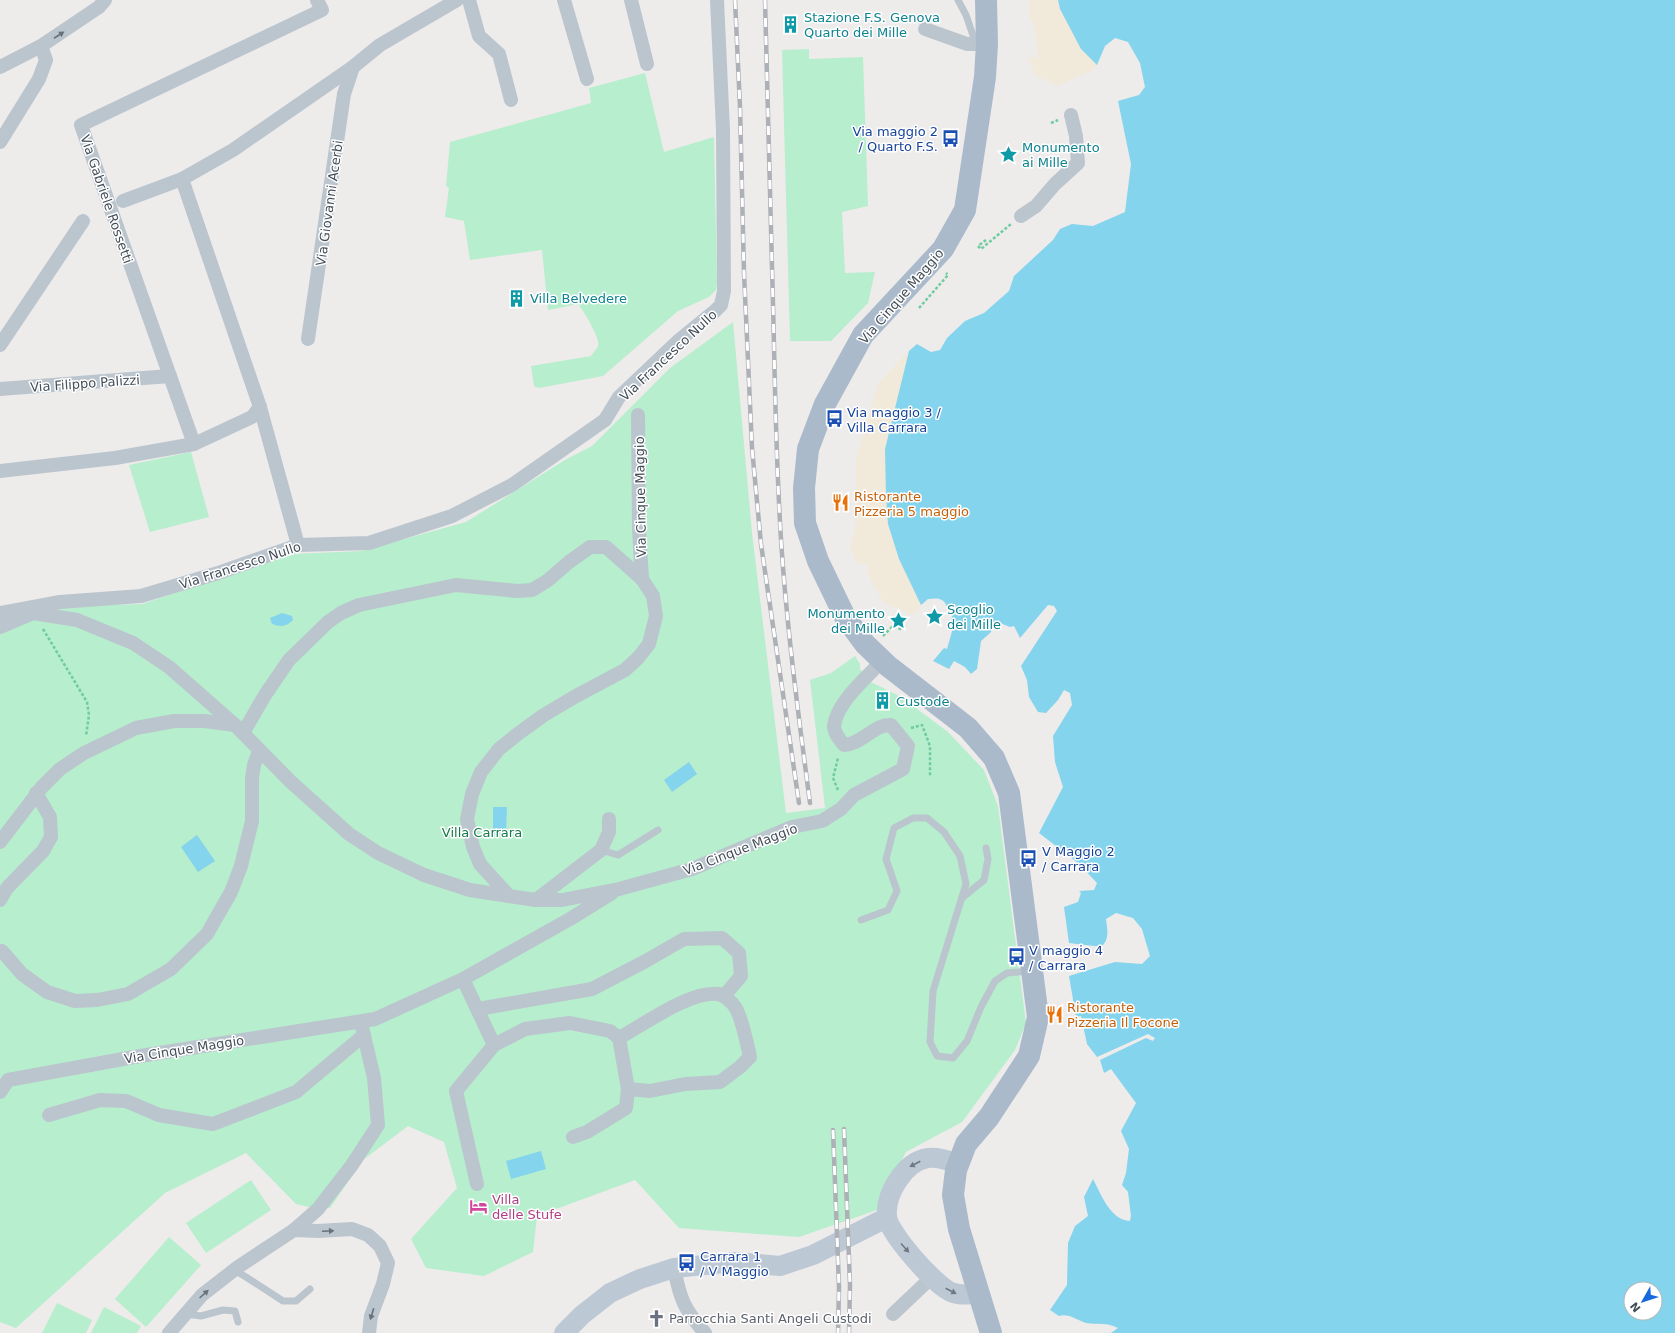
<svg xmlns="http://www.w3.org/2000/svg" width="1675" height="1333" viewBox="0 0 1675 1333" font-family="'DejaVu Sans',sans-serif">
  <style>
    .green { fill: #b7eecd }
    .sand { fill: #f1eada }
    .water { fill: #83d4ec; fill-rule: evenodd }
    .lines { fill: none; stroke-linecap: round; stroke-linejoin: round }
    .path { stroke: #6fcca0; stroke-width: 2.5; stroke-dasharray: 3 2; stroke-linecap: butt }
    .lane { stroke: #bbc5ce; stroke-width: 7 }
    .street { stroke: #bbc5ce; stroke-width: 14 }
    .secondary { stroke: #bdc8d5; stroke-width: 20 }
    .primary { stroke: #aabacb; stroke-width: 22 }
    .rail-casing { stroke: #adb0b6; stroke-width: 4.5 }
    .rail { stroke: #fff; stroke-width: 3; stroke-dasharray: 9; stroke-linecap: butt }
    .oneway { fill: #67727b }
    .oneway2 { fill: #6e7984 }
    .labels { text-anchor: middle; stroke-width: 3; stroke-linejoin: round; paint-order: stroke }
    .culture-label { font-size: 13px; fill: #0d838f; stroke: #fff; text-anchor: start }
    .transit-label { font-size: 13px; fill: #164399; stroke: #fff; text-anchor: start }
    .street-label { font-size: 13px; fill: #434e58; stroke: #fff }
    .food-label { font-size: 13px; fill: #c56008; stroke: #fff; text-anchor: start }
    .park-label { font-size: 13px; fill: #157949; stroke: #fff }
    .hotel-label { font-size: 13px; fill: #b23c85; stroke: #fff; text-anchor: start }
    .worship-label { font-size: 13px; fill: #5b616d; stroke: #fff; text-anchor: start }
  </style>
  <rect width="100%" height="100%" fill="#eeebeb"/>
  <g class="green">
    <polygon points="809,49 809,59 863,57 868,206 842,212 845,273 875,272 868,303 831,341 790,341 782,50"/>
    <path d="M645 73 664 152 714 137 717 284 716 290 709 297 678 311 603 376 539 388 534 386 531 366 591 356C593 353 597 349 598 346 601 339 583 310 578 304L548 310 542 250 470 260 464 221 445 217 449 188 446 186 450 142 591 103 589 88Z"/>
    <polygon points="733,322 752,533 786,813 825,808 810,680 831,673 855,656 860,664 860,669 871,682 901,697 948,732 984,770 998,806 1026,1023 1015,1050 962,1122 906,1152 877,1210 799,1237 679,1228 635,1180 537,1216 533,1252 484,1276 426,1268 411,1239 457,1188 444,1142 408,1126 363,1160 330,1208 318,1209 296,1204 246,1153 165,1193 16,1328 0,1322 0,616 52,607 142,604 294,554 361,551 466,522 565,460 592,446 670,368"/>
    <polygon points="191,452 209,517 150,532 129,465"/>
    <polygon points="251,1180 271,1210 206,1253 186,1223"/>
    <polygon points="169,1237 201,1265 146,1327 115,1299"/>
    <polygon points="57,1303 92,1320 86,1333 42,1333"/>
    <polygon points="104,1307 141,1326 137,1333 91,1333"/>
  </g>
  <g class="sand">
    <polygon points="1029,0 1058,0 1060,9 1081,49 1097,65 1093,70 1057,86 1035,75 1028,57 1038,59 1035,28 1029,16"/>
    <polygon points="909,351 903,374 888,524 899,559 921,605 914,615 884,603 869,577 867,565 856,562 850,546 855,531 856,459 878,384"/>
  </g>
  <g class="water">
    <path d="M1058 0H1675V1333H1111L1118 1328C1107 1322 1098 1325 1086 1323 1077 1320 1068 1313 1059 1316L1050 1310 1067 1285 1068 1243 1075 1226 1088 1216 1084 1197 1093 1179C1101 1194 1110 1220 1130 1221L1131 1216 1128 1192 1122 1185 1126 1173 1129 1149 1121 1131 1136 1103 1111 1069 1104 1073 1100 1060 1146 1038 1153 1041 1155 1038 1148 1034 1097 1057 1087 1044 1081 1016 1076 1017 1069 976 1115 962 1142 964 1150 956 1142 929 1133 918 1116 913 1106 919C1107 929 1110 938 1102 946H1094L1069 943 1064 907 1078 902 1081 893 1079 891 1094 890 1097 883 1078 863 1039 833 1063 787 1055 762 1053 736 1072 705 1070 693 1064 690 1058 700 1046 713 1038 712 1029 697 1027 680 1021 666 1057 611 1054 606 1048 605 1020 638 1014 626 1010 627 998 622 990 633 981 641 977 669 971 674 965 667 954 661 949 669 933 661 944 648 947 649 953 628 951 620 954 611 953 604H949L947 607C944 597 936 598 928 599L921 605 899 559 888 524 886 495 885 449 909 351 917 344 931 352 940 350 947 338 965 321 984 313 1009 291 1014 276 1053 240 1060 229 1072 224 1093 226 1125 212 1131 164 1118 101 1139 95 1145 87 1140 63 1128 42 1115 38 1105 46 1097 65 1081 49 1060 9ZM1631 1289H1655V1313H1631Z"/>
    <path d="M282 613 292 616 293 620C286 627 281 627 272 624L270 618Z"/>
    <polygon points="689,762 697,774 672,792 664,780"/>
    <polygon points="493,807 507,807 506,834 493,834"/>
    <polygon points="197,835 215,861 198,872 181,847"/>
    <polygon points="541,1151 546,1169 511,1179 506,1161"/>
  </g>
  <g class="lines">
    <g class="path">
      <polyline points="1051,123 1058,120"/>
      <polyline points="986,240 978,246 981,249 1011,224"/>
      <polyline points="919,308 948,275 946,273"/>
      <polyline points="43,629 87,702 89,715 86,736"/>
      <polyline points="883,636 893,626 903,630"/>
      <polyline points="911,728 922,725 930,746 930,777"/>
      <polyline points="838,790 833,778 838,758"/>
    </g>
    <g class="lane">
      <polyline points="958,0 966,15 976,44"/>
      <polyline points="601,850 618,855 658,830"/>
      <polyline points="962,898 984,880 988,859 986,848"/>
      <polyline points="861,920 888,910 897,891 886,859 894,828 913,818 927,818 944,832 960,856 966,884 933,991 930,1042 937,1056 953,1058 967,1041 981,1007 995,981 1007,973 1030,971"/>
      <polyline points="234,1270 246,1277 283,1301 296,1301 310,1289"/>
      <polyline points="186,1314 201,1316 223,1310 235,1311 238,1322"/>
    </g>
    <g class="street">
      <polyline points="469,0 479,36 499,54 511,100"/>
      <polyline points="564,0 587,79"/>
      <polyline points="631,0 647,64"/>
      <polyline points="925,29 967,44 987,44"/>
      <polyline points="0,67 41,46 99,7 105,0"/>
      <polyline points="0,142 39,79 46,60 41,46"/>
      <polyline points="182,179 260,407 298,545"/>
      <polyline points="123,201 182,179 233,150 353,67"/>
      <polyline points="1021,216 1036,206 1055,184 1078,163 1076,136 1071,115"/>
      <polyline points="308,339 344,94 353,67 380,45 457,0"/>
      <polyline points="0,345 83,221"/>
      <polyline points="0,389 170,376"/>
      <polyline points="638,415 639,529 642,579"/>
      <polyline points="194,444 81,125 322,10 317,0"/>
      <polyline points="0,471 115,458 194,444 252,417 260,407"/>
      <polyline points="0,613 60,602 141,596 218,573 298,545 369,543 452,516 512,485 605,420 619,397 677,342 715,311 721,305 724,291 723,130 717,0"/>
      <polyline points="0,627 33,613 77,620 133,643 169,667 235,725 290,781 349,834 378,853 424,875 470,890 509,896"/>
      <path d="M243 733 265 695 289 660 328 622 341 613 359 605 456 585 517 591 532 590 547 581 569 562 590 547H606L642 579 653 596 656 616 649 644 638 658 625 670 576 696 544 715 519 733 499 749 481 772 472 794 467 819 473 847 480 864 509 896 536 900H562L619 889 692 869 792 827 822 821 841 809 854 795 903 769 908 746 891 725C874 724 862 744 844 745 840 740 834 733 834 726 837 702 866 678 882 661"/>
      <polyline points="0,842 42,787 60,769 84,753 136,728 174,721 204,721 235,725"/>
      <polyline points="0,900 7,888 43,851 51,837 50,817 36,793"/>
      <polyline points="536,900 601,850 609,832 609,819"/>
      <polyline points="2,951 22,974 47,992 75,1001 97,1000 128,994 171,969 207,934 231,892 241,866 252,821 252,778 254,765 259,751"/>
      <polyline points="463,979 494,1045 456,1091 477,1184"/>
      <polyline points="478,1009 592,989 644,962 684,939 722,938 739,953 741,976 724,996"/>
      <path d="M619 1038C643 1025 691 990 718 994 724 995 732 1002 735 1007 742 1017 747 1044 750 1057L740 1067 720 1082 685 1084 650 1091 628 1089"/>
      <polyline points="494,1045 525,1029 570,1023 610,1031 619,1038 628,1089 626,1108 587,1132 573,1137"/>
      <polyline points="0,1092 8,1080 134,1057 375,1019 463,979 570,919 612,893"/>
      <polyline points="49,1115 100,1100 126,1101 159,1115 213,1124 296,1092 364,1035"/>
      <polyline points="294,1230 318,1209 352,1165 378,1125 374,1078 362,1027"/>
      <path d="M674 1268C680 1299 684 1309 705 1333"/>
      <polyline points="893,1314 932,1277"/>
      <polyline points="169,1333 202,1295 238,1267 294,1230 318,1231 352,1229 368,1235 380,1246 388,1263 383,1284 371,1316 369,1333"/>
    </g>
    <g class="secondary">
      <path d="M952 1162C944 1159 937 1157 928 1158 905 1161 885 1194 887 1216 888 1233 935 1285 951 1292 960 1296 969 1295 978 1293"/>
      <polyline points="564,1333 582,1315 610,1293 640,1279 674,1268 735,1262 780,1266 813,1255 886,1218"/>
    </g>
    <polyline class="primary" points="986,0 987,44 985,77 965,210 943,249 863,335 825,404 808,449 804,488 805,523 818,561 845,617 865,644 888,666 968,728 994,758 1009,793 1038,1017 1029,1056 989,1117 966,1144 956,1170 953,1195 959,1229 991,1333"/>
    <defs>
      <g id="rail">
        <polyline points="735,0 740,107 744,273 752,448 761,544 799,803"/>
        <path d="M765 0C767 89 770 178 772 267 775 363 775 458 782 554 788 637 799 720 810 803"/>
        <polyline points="844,1129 850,1285 849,1333"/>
        <polyline points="833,1130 839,1287 838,1333"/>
      </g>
    </defs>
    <use href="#rail" class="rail-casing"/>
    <use href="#rail" class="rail"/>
  </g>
  <defs><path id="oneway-solid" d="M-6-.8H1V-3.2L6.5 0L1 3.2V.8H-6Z"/></defs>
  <g class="oneway">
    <use href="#oneway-solid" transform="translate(59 35) rotate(-33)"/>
    <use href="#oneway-solid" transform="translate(328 1231) rotate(-3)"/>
    <use href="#oneway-solid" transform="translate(204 1294) rotate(-42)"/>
    <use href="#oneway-solid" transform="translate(372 1314) rotate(107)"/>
  </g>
  <g class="oneway2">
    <use href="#oneway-solid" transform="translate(915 1164) rotate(152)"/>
    <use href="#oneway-solid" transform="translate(905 1248) rotate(48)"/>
    <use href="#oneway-solid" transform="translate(951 1291) rotate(27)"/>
  </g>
  <defs>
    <symbol id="building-bare" viewBox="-9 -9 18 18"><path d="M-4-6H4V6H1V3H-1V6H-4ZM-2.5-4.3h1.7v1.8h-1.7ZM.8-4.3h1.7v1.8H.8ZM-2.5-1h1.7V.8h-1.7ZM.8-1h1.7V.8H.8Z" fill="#0f9aa8" stroke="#fff" stroke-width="2.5" paint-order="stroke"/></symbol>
    <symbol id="bus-bare" viewBox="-9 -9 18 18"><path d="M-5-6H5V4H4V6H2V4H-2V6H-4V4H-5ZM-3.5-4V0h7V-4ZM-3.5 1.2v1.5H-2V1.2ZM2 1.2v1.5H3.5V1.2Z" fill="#1a4fb4" stroke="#fff" stroke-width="2.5" paint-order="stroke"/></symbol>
    <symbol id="sight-bare" viewBox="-9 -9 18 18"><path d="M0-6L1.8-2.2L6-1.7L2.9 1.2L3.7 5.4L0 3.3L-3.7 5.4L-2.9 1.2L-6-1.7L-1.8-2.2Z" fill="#0f9aa8" stroke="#fff" stroke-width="2.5" paint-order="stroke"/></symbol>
    <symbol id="restaurant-bare" viewBox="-9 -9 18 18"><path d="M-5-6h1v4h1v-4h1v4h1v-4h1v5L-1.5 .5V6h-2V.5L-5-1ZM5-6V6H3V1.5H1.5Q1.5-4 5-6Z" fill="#e8710a" stroke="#fff" stroke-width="2.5" paint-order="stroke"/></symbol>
    <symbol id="hotel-bare" viewBox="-9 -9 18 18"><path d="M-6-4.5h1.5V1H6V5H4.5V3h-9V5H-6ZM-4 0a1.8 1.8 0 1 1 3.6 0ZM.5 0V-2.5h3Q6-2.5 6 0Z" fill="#d1479c" stroke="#fff" stroke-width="2.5" paint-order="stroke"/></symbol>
    <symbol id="church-bare" viewBox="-9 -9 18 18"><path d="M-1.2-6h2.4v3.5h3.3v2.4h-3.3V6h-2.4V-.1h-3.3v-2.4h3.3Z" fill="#6b7280" stroke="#fff" stroke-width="2.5" paint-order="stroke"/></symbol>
  </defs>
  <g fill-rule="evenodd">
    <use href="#building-bare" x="778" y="12" width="25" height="25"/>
    <use href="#bus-bare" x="938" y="126" width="25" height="25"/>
    <use href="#sight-bare" x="996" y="142" width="25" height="25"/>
    <use href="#building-bare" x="504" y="286" width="25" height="25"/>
    <use href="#bus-bare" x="822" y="406" width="25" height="25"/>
    <use href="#restaurant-bare" x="828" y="490" width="25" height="25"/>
    <use href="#sight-bare" x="922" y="604" width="25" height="25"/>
    <use href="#sight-bare" x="886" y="608" width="25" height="25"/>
    <use href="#building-bare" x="870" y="688" width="25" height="25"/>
    <use href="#bus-bare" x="1016" y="846" width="25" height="25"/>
    <use href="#bus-bare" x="1004" y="944" width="25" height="25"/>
    <use href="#restaurant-bare" x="1042" y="1002" width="25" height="25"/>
    <use href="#hotel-bare" x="466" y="1194" width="25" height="25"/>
    <use href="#bus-bare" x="674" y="1250" width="25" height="25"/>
    <use href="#church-bare" x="644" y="1306" width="25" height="25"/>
  </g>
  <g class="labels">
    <g class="culture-label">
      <text x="804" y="22">Stazione F.S. Genova<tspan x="804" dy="15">Quarto dei Mille</tspan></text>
      <text x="1022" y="152">Monumento<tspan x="1022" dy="15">ai Mille</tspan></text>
      <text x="530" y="303">Villa Belvedere</text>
      <text x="947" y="614">Scoglio<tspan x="947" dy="15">dei Mille</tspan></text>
      <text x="885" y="618" text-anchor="end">Monumento<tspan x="885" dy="15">dei Mille</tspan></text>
      <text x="896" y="706">Custode</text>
    </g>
    <g class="transit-label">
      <text x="938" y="136" text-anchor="end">Via maggio 2<tspan x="938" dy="15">/ Quarto F.S.</tspan></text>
      <text x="847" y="417">Via maggio 3 /<tspan x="847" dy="15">Villa Carrara</tspan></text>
      <text x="1042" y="856">V Maggio 2<tspan x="1042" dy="15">/ Carrara</tspan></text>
      <text x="1029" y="955">V maggio 4<tspan x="1029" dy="15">/ Carrara</tspan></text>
      <text x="700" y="1261">Carrara 1<tspan x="700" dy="15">/ V Maggio</tspan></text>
    </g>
    <g class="street-label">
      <text transform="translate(107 199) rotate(71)" y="5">Via Gabriele Rossetti</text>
      <text transform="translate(329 203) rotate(-82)" y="5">Via Giovanni Acerbi</text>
      <text transform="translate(901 296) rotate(-49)" y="5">Via Cinque Maggio</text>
      <text transform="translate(668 355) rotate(-43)" y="5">Via Francesco Nullo</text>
      <text transform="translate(85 383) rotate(-4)" y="5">Via Filippo Palizzi</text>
      <text transform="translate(640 497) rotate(-91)" y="5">Via Cinque Maggio</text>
      <text transform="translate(240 565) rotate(-18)" y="5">Via Francesco Nullo</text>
      <text transform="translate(740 849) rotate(-21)" y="5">Via Cinque Maggio</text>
      <text transform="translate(184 1049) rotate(-9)" y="5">Via Cinque Maggio</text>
    </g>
    <g class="food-label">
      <text x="854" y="501">Ristorante<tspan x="854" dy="15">Pizzeria 5 maggio</tspan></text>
      <text x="1067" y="1012">Ristorante<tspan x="1067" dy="15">Pizzeria Il Focone</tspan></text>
    </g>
    <g class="park-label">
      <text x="482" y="837">Villa Carrara</text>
    </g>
    <g class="hotel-label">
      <text x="492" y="1204">Villa<tspan x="492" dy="15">delle Stufe</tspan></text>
    </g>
    <g class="worship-label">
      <text x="669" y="1323">Parrocchia Santi Angeli Custodi</text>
    </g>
  </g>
  <g transform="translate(1643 1301) rotate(231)"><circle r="19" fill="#ffffff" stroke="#b4b8bc"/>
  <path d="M0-3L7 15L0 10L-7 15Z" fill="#1669dd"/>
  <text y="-6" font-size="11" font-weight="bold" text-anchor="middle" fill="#434e58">N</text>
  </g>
</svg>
